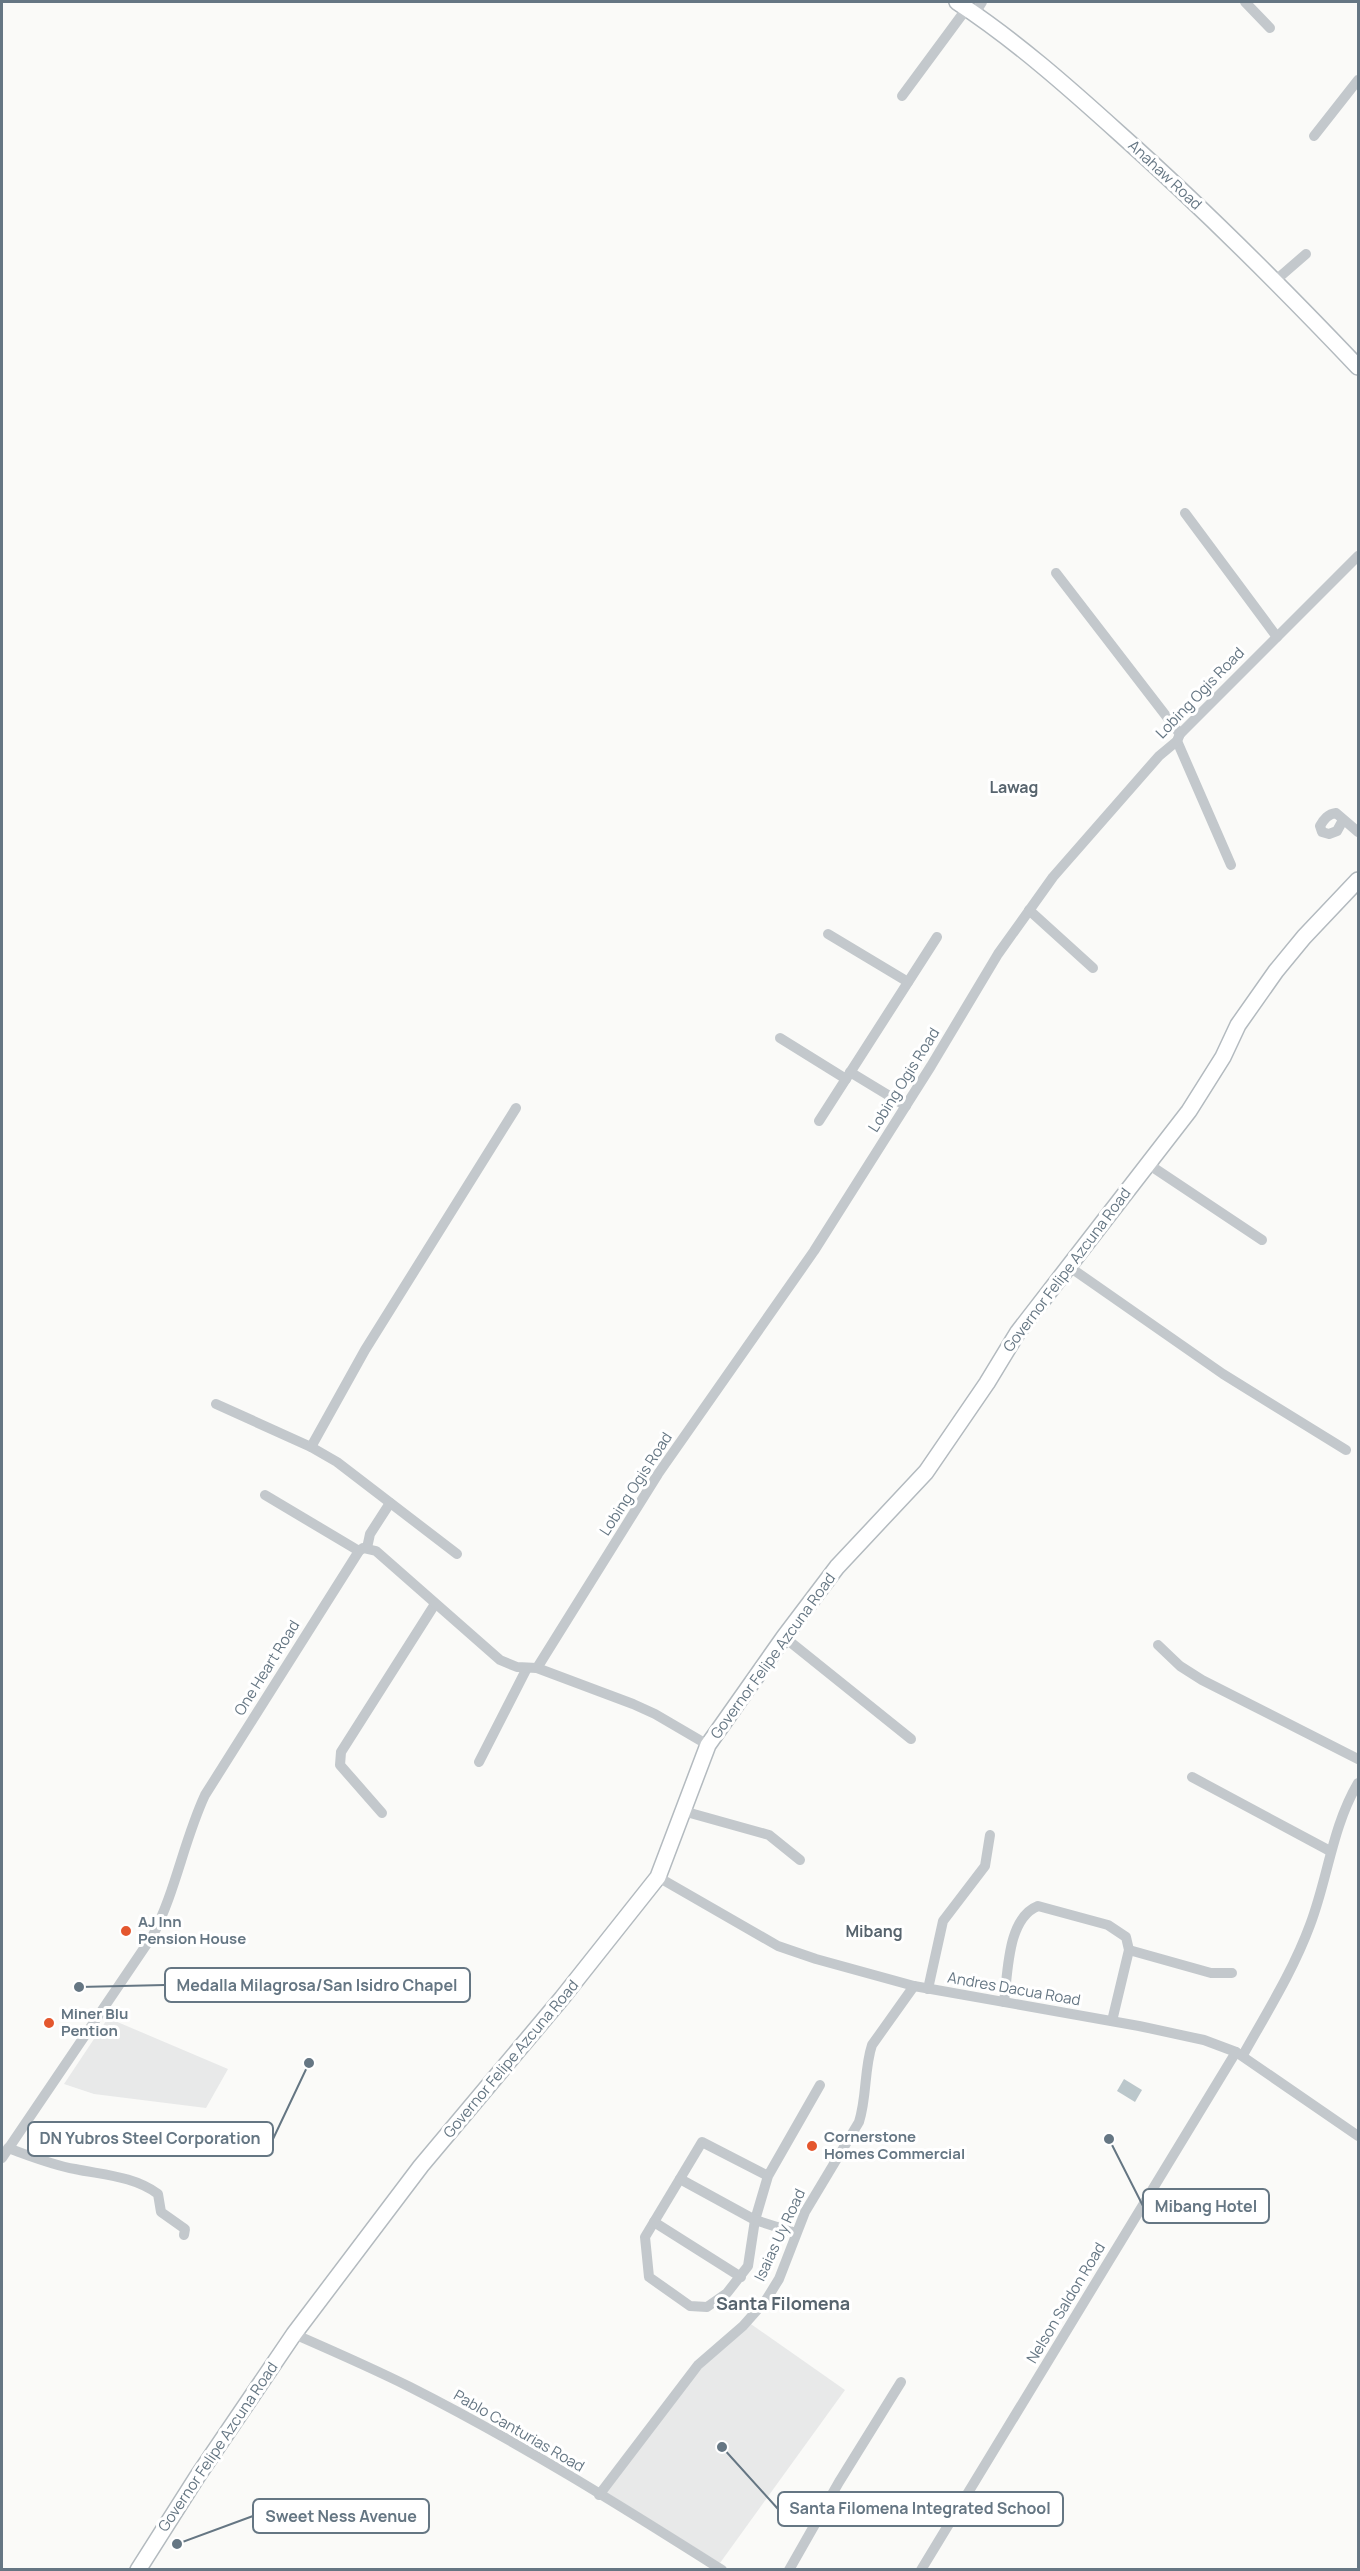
<svg xmlns="http://www.w3.org/2000/svg" width="1360" height="2571" viewBox="0 0 1360 2571" font-family="Manrope,sans-serif">
  <style>
    .built { fill: #e8e9e9 }
    .water { fill: #bbc7cb }
    .lines { fill: none; stroke-linecap: round; stroke-linejoin: round }
    .secondary-casing { stroke: #b3babf; stroke-width: 18 }
    .street { stroke: #c3c8cc; stroke-width: 10 }
    .secondary { stroke: #fff; stroke-width: 15 }
    .poi-dot { fill: #e4572e; stroke: #fff; stroke-width: 2 }
    .labels { text-anchor: middle; stroke-width: 6; stroke-linejoin: round; paint-order: stroke }
    .street-label { font-size: 15px; fill: #657683; stroke: #fff }
    .poi-label { font-size: 15px; font-weight: bold; fill: #657683; stroke: #fff; text-anchor: start }
    .neighbourhood-label { font-size: 16px; font-weight: bold; fill: #57646e; stroke: #fff }
    .quarter-label { font-size: 18px; font-weight: bold; fill: #57646e; stroke: #fff }
    .leader { fill: none; stroke: #657683; stroke-width: 2 }
    .callout-dot { fill: #657683; stroke: #fff; stroke-width: 2 }
    .callout { fill: #fff; stroke: #657683; stroke-width: 2 }
    .callout-label { font-size: 16px; text-anchor: middle; font-weight: bold; fill: #657683 }
  </style>
  <rect width="100%" height="100%" fill="#fafaf8"/>
  <g class="built">
    <polygon points="108,2018 228,2069 206,2108 94,2094 64,2084"/>
    <polygon points="748,2322 845,2390 720,2563 606,2492 672,2402 711,2358"/>
  </g>
  <polygon class="water" points="1124,2079 1142,2090 1135,2102 1117,2091"/>
  <g class="lines">
    <defs>
      <g id="secondary">
        <path d="M957 2C1015 40 1068 87 1120 134 1203 208 1281 286 1358 367"/>
        <polyline points="138,2570 197,2477 294,2334 421,2166 562,1998 658,1877 708,1745 784,1637 837,1567 926,1472 987,1383 1018,1332 1189,1111 1223,1057 1238,1025 1276,971 1304,937 1358,880"/>
      </g>
    </defs>
    <use href="#secondary" class="secondary-casing"/>
    <g class="street">
      <polyline points="1245,2 1270,28"/>
      <polyline points="975,13 982,2"/>
      <polyline points="902,96 967,8"/>
      <polyline points="1314,136 1358,80"/>
      <polyline points="1276,280 1306,254"/>
      <polyline points="1185,513 1277,637"/>
      <polyline points="1056,573 1180,734"/>
      <polyline points="1177,741 1231,865"/>
      <path d="M1343 820 1337 831 1329 834 1322 832 1320 826C1324 819 1328 814 1336 813L1358 832"/>
      <polyline points="1029,910 1093,968"/>
      <polyline points="828,934 908,982"/>
      <polyline points="780,1038 846,1079"/>
      <polyline points="850,1072 906,1106"/>
      <polyline points="819,1121 937,937"/>
      <polyline points="1148,1164 1262,1240"/>
      <polyline points="1068,1266 1223,1374 1346,1450"/>
      <polyline points="216,1404 311,1447 337,1462 457,1554"/>
      <polyline points="311,1447 365,1350 516,1108"/>
      <polyline points="265,1495 359,1551"/>
      <polyline points="367,1548 370,1534 390,1503"/>
      <polyline points="784,1637 911,1739"/>
      <polyline points="1158,1645 1180,1666 1202,1680 1358,1759"/>
      <polyline points="537,1668 658,1474 814,1251 931,1066 998,954 1053,877 1159,756 1177,741 1180,734 1358,556"/>
      <polyline points="479,1762 527,1668"/>
      <polyline points="1192,1777 1330,1851"/>
      <polyline points="683,1811 769,1835 800,1860"/>
      <polyline points="382,1813 340,1765 341,1752 435,1604"/>
      <polyline points="658,1877 778,1946 816,1959 914,1986 1139,2026 1204,2040 1236,2052 1358,2136"/>
      <polyline points="1129,1950 1211,1973 1232,1973"/>
      <polyline points="928,1989 943,1921 985,1866 990,1835"/>
      <path d="M1004 2002C1008 1973 1007 1918 1038 1906L1108 1925 1126 1937 1129 1950 1112 2021"/>
      <path d="M1243 2055C1267 2012 1293 1971 1310 1925 1328 1878 1332 1827 1358 1783"/>
      <path d="M8 2148C30 2156 52 2165 75 2169 103 2175 134 2176 158 2194L161 2212 185 2229 184 2235"/>
      <path d="M2 2158 153 1935C176 1890 184 1840 205 1795L359 1551 363 1548 376 1551 500 1660 517 1667 537 1668 633 1704 655 1714 708 1745"/>
      <polyline points="768,2176 702,2142 645,2237 649,2277 690,2306 707,2307 727,2293 748,2266 755,2220 768,2176 820,2085"/>
      <polyline points="680,2179 755,2220 796,2233"/>
      <polyline points="654,2222 741,2277"/>
      <path d="M294 2334C333 2351 372 2368 410 2387 517 2441 621 2506 722 2570"/>
      <path d="M599 2495 698 2365 743 2326 766 2300 779 2279 805 2212 859 2122C867 2097 864 2069 872 2045L914 1986"/>
      <polyline points="789,2570 839,2482 901,2382"/>
      <polyline points="921,2570 1236,2052"/>
    </g>
    <use href="#secondary" class="secondary"/>
  </g>
  <g class="poi-dot">
    <circle cx="126" cy="1931" r="6"/>
    <circle cx="49" cy="2023" r="6"/>
    <circle cx="812" cy="2146" r="6"/>
  </g>
  <g class="labels">
    <g class="street-label">
      <text transform="translate(1165 175) rotate(43)" y="5">Anahaw Road</text>
      <text transform="translate(1200 693) rotate(-46)" y="5">Lobing Ogis Road</text>
      <text transform="translate(904 1080) rotate(-58)" y="5">Lobing Ogis Road</text>
      <text transform="translate(1067 1270) rotate(-53)" y="5">Governor Felipe Azcuna Road</text>
      <text transform="translate(636 1484) rotate(-57)" y="5">Lobing Ogis Road</text>
      <text transform="translate(773 1656) rotate(-54)" y="5">Governor Felipe Azcuna Road</text>
      <text transform="translate(267 1668) rotate(-58)" y="5">One Heart Road</text>
      <text transform="translate(1014 1989) rotate(10)" y="5">Andres Dacua Road</text>
      <text transform="translate(511 2059) rotate(-50)" y="5">Governor Felipe Azcuna Road</text>
      <text transform="translate(780 2235) rotate(-65)" y="5">Isaias Uy Road</text>
      <text transform="translate(1066 2303) rotate(-59)" y="5">Nelson Saldon Road</text>
      <text transform="translate(519 2431) rotate(30)" y="5">Pablo Canturias Road</text>
      <text transform="translate(218 2447) rotate(-56)" y="5">Governor Felipe Azcuna Road</text>
    </g>
    <g class="poi-label">
      <text x="138" y="1927">AJ Inn<tspan x="138" dy="17">Pension House</tspan></text>
      <text x="61" y="2019">Miner Blu<tspan x="61" dy="17">Pention</tspan></text>
      <text x="824" y="2142">Cornerstone<tspan x="824" dy="17">Homes Commercial</tspan></text>
    </g>
    <g class="neighbourhood-label">
      <text x="1014" y="793">Lawag</text>
      <text x="874" y="1937">Mibang</text>
    </g>
    <g class="quarter-label">
      <text x="783" y="2310">Santa Filomena</text>
    </g>
  </g>
  <path class="leader" d="M79 1987L165 1985M309 2063L273 2139M1109 2139L1143 2206M722 2447L778 2509M177 2544L253 2516"/>
  <g class="callout-dot">
    <circle cx="79" cy="1987" r="6"/>
    <circle cx="309" cy="2063" r="6"/>
    <circle cx="1109" cy="2139" r="6"/>
    <circle cx="722" cy="2447" r="6"/>
    <circle cx="177" cy="2544" r="6"/>
  </g>
  <g class="callout">
    <rect x="165" y="1968" width="305" height="34" rx="6"/>
    <rect x="28" y="2122" width="245" height="34" rx="6"/>
    <rect x="1143" y="2189" width="126" height="34" rx="6"/>
    <rect x="778" y="2492" width="285" height="34" rx="6"/>
    <rect x="253" y="2499" width="176" height="34" rx="6"/>
  </g>
  <g class="callout-label">
    <text x="317" y="1991">Medalla Milagrosa/San Isidro Chapel</text>
    <text x="150" y="2144">DN Yubros Steel Corporation</text>
    <text x="1206" y="2212">Mibang Hotel</text>
    <text x="920" y="2514">Santa Filomena Integrated School</text>
    <text x="341" y="2522">Sweet Ness Avenue</text>
  </g>
  <rect width="1360" height="2571" fill="none" stroke="#657683" stroke-width="6"/>
</svg>
